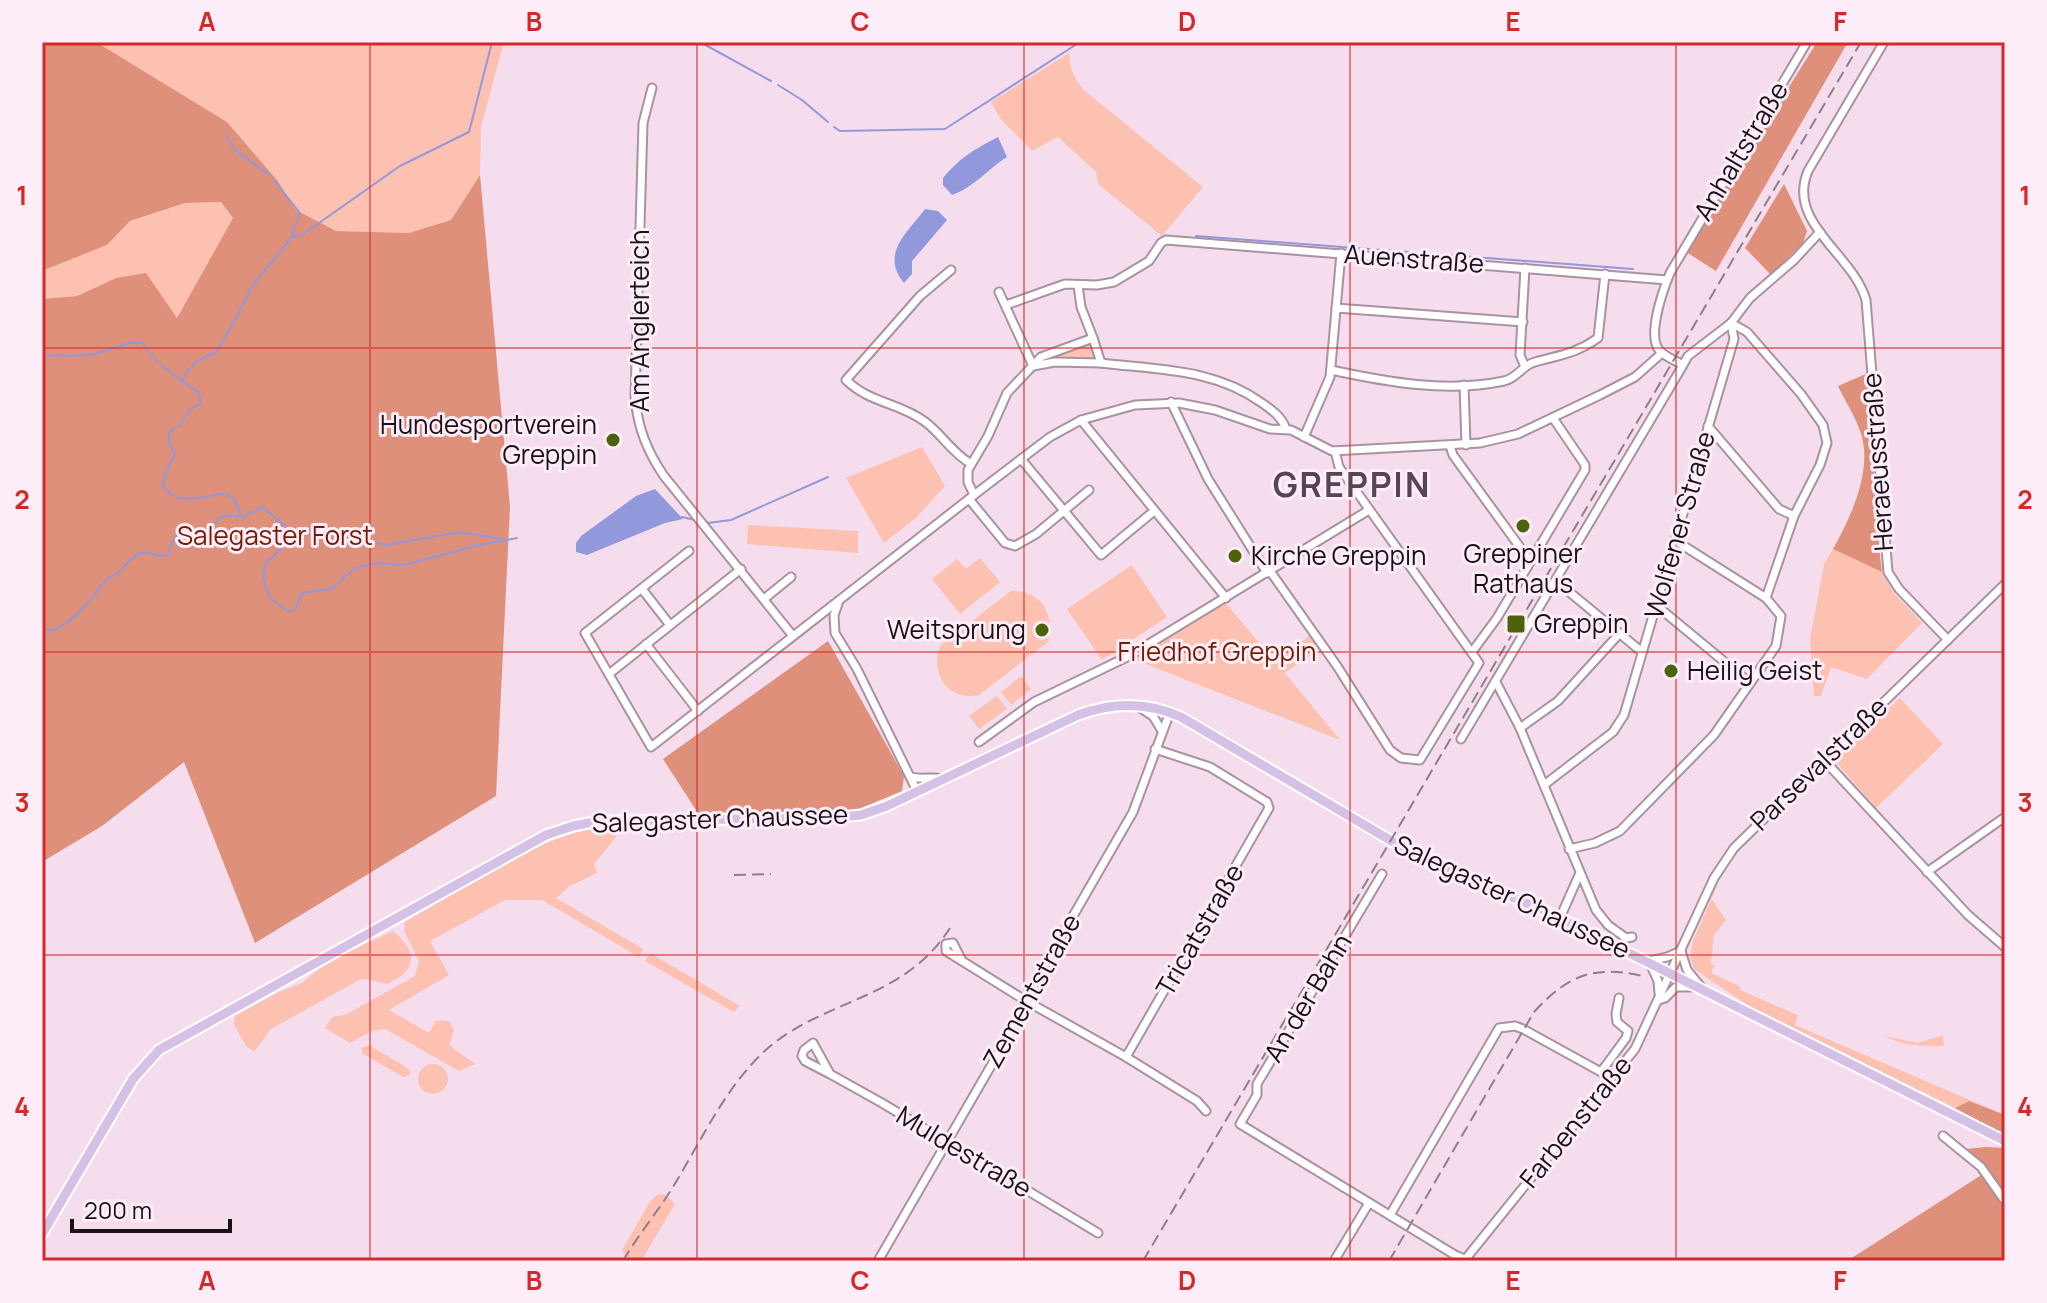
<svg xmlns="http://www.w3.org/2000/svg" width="2047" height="1303" viewBox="0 0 2047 1303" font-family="Manrope,sans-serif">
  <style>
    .green { fill: #fdc1b1 }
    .forest { fill: #de907a }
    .water { fill: #9298dc }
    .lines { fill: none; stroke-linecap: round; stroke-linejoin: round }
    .stream { stroke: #9298dc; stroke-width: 2 }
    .minor-casing { stroke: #a992a2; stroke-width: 11 }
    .major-casing { stroke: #fff; stroke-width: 13 }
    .minor { stroke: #fff; stroke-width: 7 }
    .major { stroke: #d6c1e6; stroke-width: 9 }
    .rail { stroke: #907e8a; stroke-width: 2; stroke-dasharray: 12 6; stroke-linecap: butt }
    .grid { fill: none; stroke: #d62828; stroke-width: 2; stroke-opacity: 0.55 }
    .poi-dot { fill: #4d620c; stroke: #fdedf8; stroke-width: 3 }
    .labels { text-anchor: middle; stroke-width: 6; stroke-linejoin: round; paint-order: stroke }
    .street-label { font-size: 26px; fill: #1a1117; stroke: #fdedf8 }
    .poi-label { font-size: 26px; fill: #1a1117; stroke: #fdedf8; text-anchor: start }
    .park-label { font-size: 26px; fill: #761b00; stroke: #fdedf8 }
    .district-label { font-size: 34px; font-weight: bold; letter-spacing: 2px; fill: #584452; stroke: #fdedf8 }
    .neatline { fill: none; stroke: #d62828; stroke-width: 3 }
    .grid-label { font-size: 26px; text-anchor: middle; font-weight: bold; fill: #d62828 }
  </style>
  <rect width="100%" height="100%" fill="#f6ddee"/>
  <g class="green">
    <polygon points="96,42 504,42 481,127 480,175 451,220 409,233 336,231 296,210 277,180 227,122"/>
    <path d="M1069 53C1070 70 1074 79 1085 91L1203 187 1162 236 1098 184 1096 172 1058 137 1032 151 1000 118 991 102Z"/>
    <polygon points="221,202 233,218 177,318 116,278 77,296 42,299 42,271 107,245 130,221 185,203"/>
    <polygon points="1091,341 1097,360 1047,359"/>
    <polygon points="922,447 945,486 916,518 884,543 846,478"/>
    <polygon points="748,525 858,531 858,553 747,544"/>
    <polygon points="1833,549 1882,572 1894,593 1922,623 1867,679 1831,667 1821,696 1814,696 1810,639 1824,564"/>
    <polygon points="980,558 1000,582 960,614 932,579 957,559 966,569"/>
    <polygon points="1132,565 1167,617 1102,660 1067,609"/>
    <path d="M1011 591C1042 591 1053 612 1049 641L979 695C949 702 928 673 941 645Z"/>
    <polygon points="1226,603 1274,661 1309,636 1319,649 1285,673 1340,740 1133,659"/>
    <polygon points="1021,676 1031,689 1011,705 1001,692"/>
    <polygon points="997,696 1007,709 979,729 969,716"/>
    <polygon points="1900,698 1943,744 1876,808 1835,761 1836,757"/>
    <path d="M598 828H623L594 864 597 873 570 886 556 898 643 949 639 957 542 900H505L430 941 449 975 389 1010 429 1033 436 1021 443 1020 450 1022 454 1031 449 1045 475 1064 459 1071 385 1029 372 1031 350 1043 325 1028 332 1017 345 1015 415 976 419 961 404 931 405 922C458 892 539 835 598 828Z"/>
    <polygon points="1724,870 1711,898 1726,920 1714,935 1711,962 1712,965 1715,964 1711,973 1741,987 1740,990 1798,1015 1795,1025 2005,1115 1969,1101 1955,1108 1749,1006 1694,969 1690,957 1693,941"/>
    <path d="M393 931C418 952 418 970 387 984L367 979 359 980 271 1029 254 1052 246 1046 234 1024 235 1016 277 993 302 983 321 967 341 955Z"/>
    <polygon points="650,953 740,1006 734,1012 645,961"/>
    <path d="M1943 1035 1944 1046C1923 1046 1902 1046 1884 1036L1918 1043Z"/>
    <polygon points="369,1045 409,1069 410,1075 403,1077 363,1054 361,1048"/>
    <circle cx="433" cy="1079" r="15"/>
    <polygon points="664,1194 675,1204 641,1261 633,1261 624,1255 622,1250 651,1200 657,1195"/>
  </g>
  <g class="forest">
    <polygon points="42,42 96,42 227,122 277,180 296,210 336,231 409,233 451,220 480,175 510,507 496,796 255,943 184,762 102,826 42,862 42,299 77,296 116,278 146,273 177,318 233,218 221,202 185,203 130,221 107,245 42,271"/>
    <polygon points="1817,42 1848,42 1716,271 1686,252"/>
    <polygon points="1784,184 1807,231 1803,243 1771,275 1745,248"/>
    <path d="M1868 373 1880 556 1882 572 1833 549C1851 517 1874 468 1860 431 1855 416 1845 401 1838 386Z"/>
    <polygon points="828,641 904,776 902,791 854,811 698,813 663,759"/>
    <polygon points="1969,1101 2005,1115 2005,1135 1955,1108"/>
    <polygon points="1986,1147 2005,1148 2005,1261 1847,1261 1983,1174 1985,1170 1966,1149"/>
  </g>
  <g class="water">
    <path d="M998 137 1007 157C988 169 973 188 952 195L943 185V178C958 159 976 148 998 137Z"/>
    <path d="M925 209 938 211 947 220 912 261V274L904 283C880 254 907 233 925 209Z"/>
    <polygon points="655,489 683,519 665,523 587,555 576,552 576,543 581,536 636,496"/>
  </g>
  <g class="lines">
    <g class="stream">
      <polyline points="700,42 771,81"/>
      <polyline points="778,85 802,100 828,122"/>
      <polyline points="834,127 840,131 945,129 1080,42"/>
      <polyline points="227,137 235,150 269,175"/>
      <polyline points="273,179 300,213 292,235"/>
      <polyline points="1196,236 1633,269"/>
      <polyline points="42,356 91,355 130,343 142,343 158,363"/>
      <polyline points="161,365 181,380"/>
      <polyline points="244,516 263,507 291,531 281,549 265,564 263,578 270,598 289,612 296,608 301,593 331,589 355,568 377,563 404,565 475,546 517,538"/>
      <polyline points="682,517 695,520"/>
      <polyline points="708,523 731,520 828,477"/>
      <polyline points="292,531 305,535 336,534 386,545 460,532 501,539"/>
      <path d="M42 628 51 631C74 622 90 602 103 583 107 578 114 576 119 572 125 567 130 558 138 554 149 549 157 559 168 555L172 542 178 536 198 537 205 534 219 518 230 515 241 517 235 500 226 494C204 494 180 509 163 486L165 473 175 455 169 442V432L180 425 189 411 201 403 198 392 182 381 188 370 199 360 218 351 253 285 292 237 302 235 400 166 469 132 492 42"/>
    </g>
    <defs>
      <g id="minor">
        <path d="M1884 42 1808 171C1786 223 1853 254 1866 300L1888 572 1899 589 1948 640"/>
        <path d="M652 88 643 123 635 398C638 428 647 451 664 476L793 636"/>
        <path d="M951 270 920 296 846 380C871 404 898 402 924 421 941 433 952 453 970 463"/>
        <polyline points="1078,285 1081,307 1093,338"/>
        <polyline points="999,292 1033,366"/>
        <polyline points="1006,305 1065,284 1097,285 1114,282 1149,261 1161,243 1166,240 1667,280"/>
        <polyline points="1336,308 1523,322"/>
        <path d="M1101 363C1158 370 1213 368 1262 403 1272 410 1282 417 1286 429"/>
        <path d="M1681 364C1674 360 1664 356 1659 350 1647 335 1663 290 1670 273L1807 42"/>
        <polyline points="1525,367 1520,355 1525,268"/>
        <path d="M1331 370C1387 382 1447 393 1504 381 1518 378 1522 365 1535 362 1560 355 1575 354 1598 338L1605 274"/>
        <polyline points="1464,385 1466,445"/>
        <polyline points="1171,402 1208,479 1267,573"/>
        <polyline points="1081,420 1226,598"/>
        <polyline points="1708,426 1779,509 1794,516"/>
        <polyline points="1304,437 1330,377 1341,253"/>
        <polyline points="1450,446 1453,455 1530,561"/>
        <polyline points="1021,459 1101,555 1154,511"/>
        <polyline points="974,495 968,482 968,470 988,436 1007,393 1041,357 1093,338 1101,363 1055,362 1033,366"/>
        <polyline points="969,499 1005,543 1015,546 1036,534 1089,490"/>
        <polyline points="1676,541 1766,598"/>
        <polyline points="689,551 585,633 651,747 974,495 1050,437 1081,420 1135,405 1179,403 1215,410 1270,429 1291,430 1332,451 1480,443 1518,434 1600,395 1635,377 1662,353"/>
        <polyline points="1270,571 1337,666 1390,750 1401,758 1420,760 1479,663 1339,467 1335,451"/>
        <polyline points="1556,581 1642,652"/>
        <polyline points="642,589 670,625"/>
        <polyline points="764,599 791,577"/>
        <polyline points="838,604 834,615 835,633 857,669 917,791"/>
        <polyline points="1657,606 1750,683"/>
        <polyline points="646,644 698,711"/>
        <polyline points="1472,652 1497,618 1585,470 1585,465 1553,418"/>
        <polyline points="609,674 741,569"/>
        <polyline points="1496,682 1520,728 1596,910 1608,925 1626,938 1632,937"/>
        <polyline points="1139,707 1153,716 1162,731"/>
        <polyline points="1520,728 1558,701 1620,633"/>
        <polyline points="1461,739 1679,372 1688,356 1731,323 1750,298 1794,260 1820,232"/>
        <polyline points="979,742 1034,702 1129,656 1369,510"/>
        <polyline points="1824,760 1968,915 2005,947"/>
        <path d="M911 777C923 780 933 776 942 779"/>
        <polyline points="1544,785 1613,732 1624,715 1734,339 1731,323"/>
        <polyline points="1569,849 1595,843 1620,831 1714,735 1776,646 1781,616 1766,598 1794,516 1820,465 1827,443 1823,425 1801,394 1747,332 1731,323"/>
        <polyline points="1927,872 2005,817"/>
        <polyline points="1382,874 1257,1084 1257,1095 1240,1124 1455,1255 1467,1260"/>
        <polyline points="1560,918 1579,875"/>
        <polyline points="1681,951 1687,970 1701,987"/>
        <polyline points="962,961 953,943 946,944 946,951 1028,1002 1126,1057 1197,1101 1206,1111"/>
        <polyline points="1659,993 1658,981 1649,961 1667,957 1681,951"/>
        <polyline points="1659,1000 1665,998 1676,987 1691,987"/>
        <polyline points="1126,1057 1269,808 1267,802 1210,767 1155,749"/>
        <polyline points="830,1074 805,1061 802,1056 804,1050 813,1043 830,1074 882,1103 1098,1233"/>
        <polyline points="1943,1136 1981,1167 2005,1201"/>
        <polyline points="1390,1215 1499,1028 1515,1026 1523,1029 1601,1072 1626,1038 1628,1031 1617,1022 1616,1014 1619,998"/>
        <polyline points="878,1261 1028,1002 1035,982 1133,812 1170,712"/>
        <polyline points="1334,1261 1369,1203"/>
        <polyline points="1464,1261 1635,1049 1714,878 1734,848 2005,584"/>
      </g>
      <path id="major" d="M42 1234 133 1079 159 1050 546 835 573 826 599 821 830 818 861 815 887 806 1078 715C1113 702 1148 702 1181 717L1429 863 1541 909 2005 1141"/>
    </defs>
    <use href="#minor" class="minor-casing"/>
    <use href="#major" class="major-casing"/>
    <use href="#minor" class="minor"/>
    <use href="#major" class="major"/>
    <g class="rail">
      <polyline points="734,875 771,874"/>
      <path d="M623 1261C638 1235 656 1214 671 1190 701 1142 725 1086 768 1048 827 998 904 1000 950 928"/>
      <polyline points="1143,1261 1861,42"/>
      <path d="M1389 1261 1534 1012C1568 975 1593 965 1643 976"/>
    </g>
  </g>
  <path class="grid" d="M370 42V1261M697 42V1261M1024 42V1261M1350 42V1261M1676 42V1261M42 348H2005M42 652H2005M42 955H2005"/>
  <g class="poi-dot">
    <circle cx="613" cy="440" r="8"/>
    <circle cx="1523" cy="526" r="8"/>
    <circle cx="1235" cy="556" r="8"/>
    <rect x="1506" y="614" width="20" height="20" rx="4"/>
    <circle cx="1042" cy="630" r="8"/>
    <circle cx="1671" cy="671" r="8"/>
  </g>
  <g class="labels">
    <g class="street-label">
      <text transform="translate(1741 151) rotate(-59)" y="9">Anhaltstraße</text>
      <text transform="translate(1414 259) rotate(4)" y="9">Auenstraße</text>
      <text transform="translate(640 321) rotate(-90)" y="9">Am Anglerteich</text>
      <text transform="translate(1878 462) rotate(-94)" y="9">Heraeusstraße</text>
      <text transform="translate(1680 525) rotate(-74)" y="9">Wolfener Straße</text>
      <text transform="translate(1819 764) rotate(-44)" y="9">Parsevalstraße</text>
      <text transform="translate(720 819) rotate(-2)" y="9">Salegaster Chaussee</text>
      <text transform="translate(1512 897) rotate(25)" y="9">Salegaster Chaussee</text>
      <text transform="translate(1200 930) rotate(-60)" y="9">Tricatstraße</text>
      <text transform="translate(1032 991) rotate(-61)" y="9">Zementstraße</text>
      <text transform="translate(1308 998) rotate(-59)" y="9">An der Bahn</text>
      <text transform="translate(1576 1122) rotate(-51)" y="9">Farbenstraße</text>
      <text transform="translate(964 1152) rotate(31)" y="9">Muldestraße</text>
    </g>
    <g class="poi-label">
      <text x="597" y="434" text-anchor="end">Hundesportverein<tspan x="597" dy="30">Greppin</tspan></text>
      <text x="1523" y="563" text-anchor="middle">Greppiner<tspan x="1523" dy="30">Rathaus</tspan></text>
      <text x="1251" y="565">Kirche Greppin</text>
      <text x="1534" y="633">Greppin</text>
      <text x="1026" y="639" text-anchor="end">Weitsprung</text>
      <text x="1687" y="680">Heilig Geist</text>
    </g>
    <g class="park-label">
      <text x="275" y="545">Salegaster Forst</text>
      <text x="1217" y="661">Friedhof Greppin</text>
    </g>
    <g class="district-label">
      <text x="1352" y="497">GREPPIN</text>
    </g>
  </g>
  <rect width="2047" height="1303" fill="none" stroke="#fdedf8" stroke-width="88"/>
  <path d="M72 1219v12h158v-12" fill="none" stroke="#1a1117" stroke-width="4"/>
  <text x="84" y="1219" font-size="24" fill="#1a1117" stroke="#fdedf8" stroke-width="6" paint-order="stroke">200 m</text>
  <rect x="44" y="44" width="1959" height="1215" class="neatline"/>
  <g class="grid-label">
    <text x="207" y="31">A</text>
    <text x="534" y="31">B</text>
    <text x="860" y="31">C</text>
    <text x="1187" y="31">D</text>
    <text x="1513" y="31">E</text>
    <text x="1840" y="31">F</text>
    <text x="22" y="205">1</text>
    <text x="2025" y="205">1</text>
    <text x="22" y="509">2</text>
    <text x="2025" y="509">2</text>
    <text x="22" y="812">3</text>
    <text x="2025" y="812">3</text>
    <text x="22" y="1116">4</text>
    <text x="2025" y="1116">4</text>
    <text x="207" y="1290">A</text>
    <text x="534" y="1290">B</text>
    <text x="860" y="1290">C</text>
    <text x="1187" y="1290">D</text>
    <text x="1513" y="1290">E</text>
    <text x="1840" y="1290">F</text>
  </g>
</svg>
